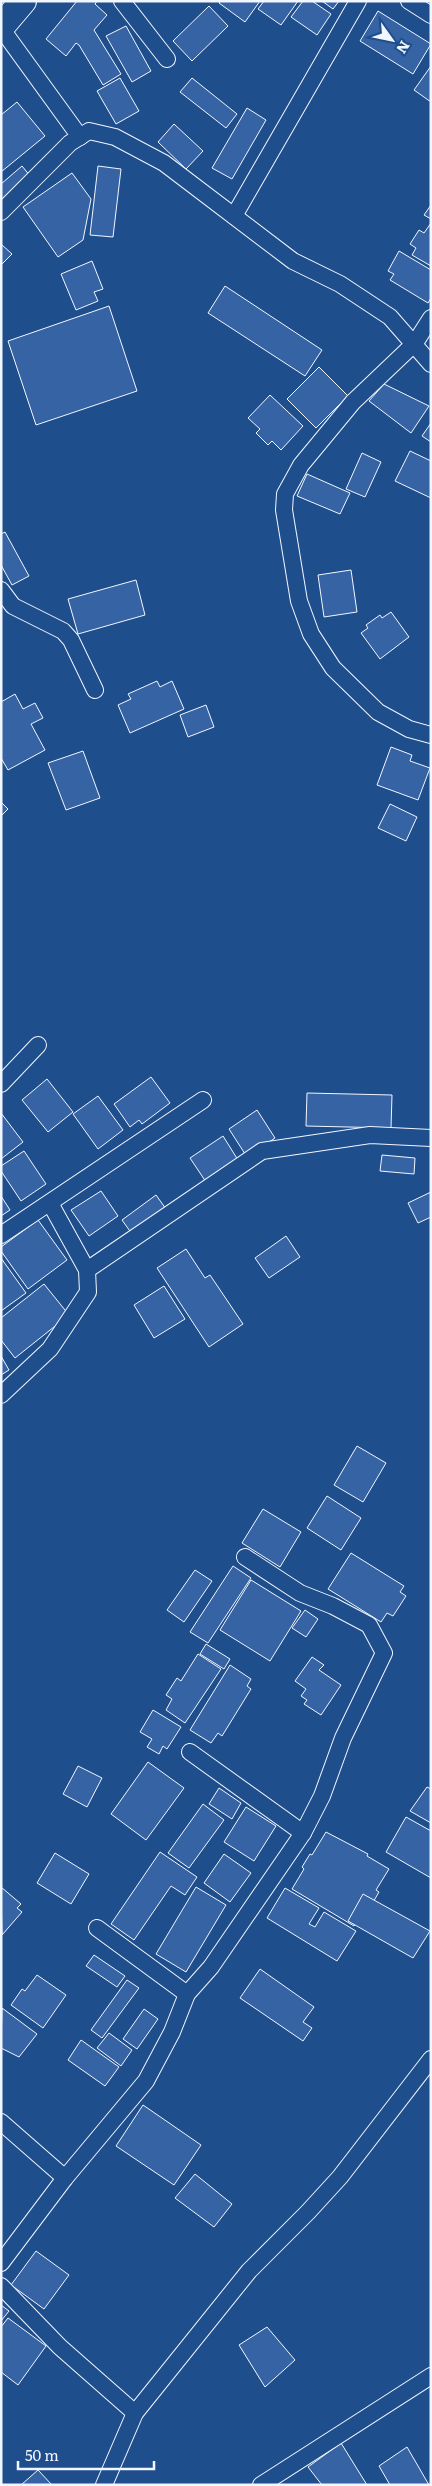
<svg xmlns="http://www.w3.org/2000/svg" width="432" height="2486" viewBox="0 0 432 2486" font-family="Literata,serif">
  <style>
    .building { fill: #3563a3; stroke: #f2f6ff }
    .lines { fill: none; stroke-linecap: round; stroke-linejoin: round }
    .street-casing { stroke: #f2f6ff; stroke-width: 18 }
    .primary-casing { stroke: #f2f6ff; stroke-width: 28 }
    .street { stroke: #1f4e8c; stroke-width: 16 }
    .primary { stroke: #1f4e8c; stroke-width: 26 }
  </style>
  <rect width="100%" height="100%" fill="#1f4e8c"/>
  <g class="building">
    <polygon points="77,1 97,1 95,4 107,15 94,30 121,74 103,85 79,45 76,43 66,56 46,39"/>
    <polygon points="220,1 260,1 245,22 219,3"/>
    <polygon points="264,1 298,1 281,25 258,9"/>
    <polygon points="303,1 312,1 331,14 317,35 291,17"/>
    <polygon points="322,1 339,1 333,9"/>
    <polygon points="209,6 228,26 192,61 173,41"/>
    <polygon points="378,11 431,44 413,74 360,41"/>
    <polygon points="126,26 151,71 132,82 106,36"/>
    <polygon points="431,66 431,102 414,90"/>
    <polygon points="120,78 139,111 116,124 97,91"/>
    <polygon points="192,78 237,114 226,128 180,92"/>
    <polygon points="17,102 45,136 1,172 1,115"/>
    <polygon points="247,108 266,120 232,179 212,168"/>
    <polygon points="174,124 203,151 186,169 158,142"/>
    <polygon points="22,166 31,177 1,201 1,184"/>
    <polygon points="98,166 121,169 113,237 90,235"/>
    <polygon points="72,173 91,199 83,240 58,257 23,207"/>
    <polygon points="431,205 431,219 424,215"/>
    <polygon points="431,223 431,266 412,255 416,248 410,244 419,230 424,233"/>
    <polygon points="1,244 12,254 1,265"/>
    <polygon points="399,251 431,270 431,298 428,303 390,280 394,274 388,271"/>
    <polygon points="92,261 103,289 94,292 98,301 76,310 61,274"/>
    <polygon points="225,286 322,350 305,376 208,313"/>
    <polygon points="109,306 137,391 36,425 8,341"/>
    <polygon points="319,367 348,396 316,428 287,399"/>
    <polygon points="384,384 429,406 411,433 369,401"/>
    <polygon points="270,395 303,426 281,450 272,441 268,445 256,433 260,429 248,418"/>
    <polygon points="431,423 431,442 422,436"/>
    <polygon points="410,451 431,461 431,498 395,481"/>
    <polygon points="362,453 381,462 365,497 346,489"/>
    <polygon points="307,474 350,493 340,514 297,496"/>
    <polygon points="5,532 29,576 12,585 1,565 1,534"/>
    <polygon points="351,570 357,612 324,617 318,575"/>
    <polygon points="136,580 145,615 78,634 68,599"/>
    <polygon points="391,612 409,637 380,659 361,633 368,628 366,625 380,615 382,618"/>
    <polygon points="157,681 160,687 172,681 184,709 130,733 118,705 131,699 128,694"/>
    <polygon points="15,694 23,709 35,703 43,718 31,724 45,750 8,770 1,758 1,702"/>
    <polygon points="206,705 214,727 188,737 180,715"/>
    <polygon points="391,747 412,755 410,761 430,768 418,800 377,785"/>
    <polygon points="83,751 100,798 66,810 48,763"/>
    <polygon points="1,802 8,809 1,816"/>
    <polygon points="390,804 417,817 406,841 378,828"/>
    <polygon points="151,1077 170,1103 142,1124 139,1120 130,1127 114,1104"/>
    <polygon points="47,1079 73,1112 48,1132 22,1100"/>
    <polygon points="307,1093 392,1095 391,1128 306,1126"/>
    <polygon points="98,1096 123,1130 98,1149 73,1114"/>
    <polygon points="257,1110 275,1138 247,1157 229,1129"/>
    <polygon points="1,1113 23,1142 1,1159"/>
    <polygon points="223,1136 238,1160 206,1182 190,1158"/>
    <polygon points="24,1151 46,1184 21,1201 1,1171 1,1166"/>
    <polygon points="382,1155 415,1158 414,1174 380,1171"/>
    <polygon points="101,1191 118,1216 89,1236 71,1210"/>
    <polygon points="431,1192 431,1217 418,1223 408,1203"/>
    <polygon points="156,1195 166,1209 132,1234 122,1220"/>
    <polygon points="1,1196 10,1210 1,1216"/>
    <polygon points="38,1220 67,1260 28,1289 1,1251 1,1247"/>
    <polygon points="286,1236 300,1257 269,1278 255,1258"/>
    <polygon points="186,1249 205,1278 210,1275 243,1324 209,1347 157,1268"/>
    <polygon points="1,1258 26,1293 1,1311"/>
    <polygon points="44,1284 69,1315 15,1358 1,1340 1,1318"/>
    <polygon points="164,1286 185,1319 154,1338 134,1305"/>
    <polygon points="1,1356 9,1370 1,1375"/>
    <polygon points="357,1446 386,1463 363,1502 334,1485"/>
    <polygon points="327,1496 361,1518 341,1550 307,1528"/>
    <polygon points="263,1509 301,1532 280,1567 242,1543"/>
    <polygon points="351,1553 404,1586 400,1592 406,1596 393,1616 387,1613 381,1622 328,1589"/>
    <polygon points="233,1566 251,1578 208,1643 190,1632"/>
    <polygon points="195,1570 212,1581 184,1622 167,1610"/>
    <polygon points="251,1580 301,1611 270,1661 220,1630"/>
    <polygon points="305,1610 318,1619 306,1637 292,1628"/>
    <polygon points="206,1644 230,1659 224,1669 200,1654"/>
    <polygon points="198,1654 221,1669 185,1723 166,1710 172,1699 166,1695 177,1678 181,1681"/>
    <polygon points="312,1657 324,1665 319,1670 341,1685 321,1715 304,1704 307,1700 301,1696 306,1689 295,1681"/>
    <polygon points="230,1665 251,1679 247,1686 251,1689 222,1736 218,1733 211,1743 190,1730"/>
    <polygon points="153,1710 181,1727 167,1749 163,1746 159,1754 147,1747 152,1739 140,1732"/>
    <polygon points="148,1762 184,1788 146,1840 111,1814"/>
    <polygon points="78,1766 102,1778 87,1807 63,1794"/>
    <polygon points="427,1787 431,1789 431,1823 410,1811"/>
    <polygon points="219,1788 241,1803 232,1819 209,1804"/>
    <polygon points="203,1804 224,1820 189,1868 168,1853"/>
    <polygon points="246,1807 276,1826 254,1861 224,1842"/>
    <polygon points="406,1817 431,1831 431,1878 386,1852"/>
    <polygon points="326,1832 368,1854 367,1856 389,1869 376,1890 379,1892 372,1904 369,1902 354,1926 292,1889 304,1869 302,1867 310,1854 312,1855"/>
    <polygon points="160,1852 197,1877 185,1895 171,1886 134,1940 111,1924"/>
    <polygon points="55,1853 89,1874 71,1904 37,1883"/>
    <polygon points="224,1854 251,1873 230,1902 204,1883"/>
    <polygon points="1,1887 21,1904 17,1908 22,1912 2,1935"/>
    <polygon points="196,1887 226,1905 186,1972 156,1954"/>
    <polygon points="285,1888 319,1908 309,1924 315,1927 324,1912 356,1931 337,1961 267,1918"/>
    <polygon points="363,1894 430,1931 413,1958 348,1921"/>
    <polygon points="94,1955 125,1976 117,1987 86,1966"/>
    <polygon points="260,1969 314,2007 303,2022 312,2028 303,2041 240,1998"/>
    <polygon points="37,1975 66,1995 43,2028 11,2005 22,1989 25,1991"/>
    <polygon points="127,1980 139,1988 102,2038 91,2030"/>
    <polygon points="2,2008 37,2034 19,2057 1,2048"/>
    <polygon points="144,2009 158,2019 137,2049 123,2039"/>
    <polygon points="109,2033 132,2050 121,2066 97,2048"/>
    <polygon points="81,2040 119,2067 105,2086 68,2060"/>
    <polygon points="143,2105 201,2145 174,2185 116,2146"/>
    <polygon points="195,2174 232,2204 214,2227 175,2198"/>
    <polygon points="36,2251 69,2275 44,2309 11,2285"/>
    <polygon points="1,2305 9,2311 1,2321"/>
    <polygon points="8,2318 46,2346 18,2385 1,2372 1,2327"/>
    <polygon points="267,2327 295,2360 265,2387 239,2345"/>
    <polygon points="341,2443 367,2485 322,2485 308,2467"/>
    <polygon points="407,2447 429,2485 390,2485 379,2466"/>
    <polygon points="38,2470 52,2485 21,2485"/>
  </g>
  <g class="lines">
    <defs>
      <g id="street">
        <polyline points="122,1 167,59"/>
        <polyline points="409,1 431,15"/>
        <polyline points="1,28 80,137"/>
        <polyline points="1,212 70,143 89,131 115,137 164,163 293,261 340,284 390,317 431,364"/>
        <polyline points="234,216 358,1"/>
        <polyline points="431,318 415,343 353,402 301,465 285,494 284,510 299,601 311,634 333,668 378,712 409,729 431,735"/>
        <polyline points="1,590 13,606 63,631 71,640 95,690"/>
        <polyline points="1,1084 38,1045"/>
        <polyline points="1,1235 203,1100"/>
        <polyline points="87,1270 262,1151 370,1135 431,1138"/>
        <polyline points="1,1395 50,1349 88,1292 87,1270 50,1203"/>
        <polyline points="190,1752 303,1833"/>
        <polyline points="97,1928 187,1994"/>
        <polyline points="1,2122 65,2178"/>
        <polyline points="1,2263 65,2178 146,2081 172,2032 187,1994 211,1967 303,1833 322,1796 343,1738 384,1653 369,1625 333,1606 300,1593 245,1557"/>
        <polyline points="1,2286 60,2347 135,2413"/>
        <polyline points="104,2485 135,2413 249,2271 308,2212 340,2177 431,2059"/>
        <polyline points="261,2485 431,2376"/>
      </g>
      <polyline id="primary" points="1,27 23,1"/>
    </defs>
    <use href="#street" class="street-casing"/>
    <use href="#primary" class="primary-casing"/>
    <use href="#street" class="street"/>
    <use href="#primary" class="primary"/>
  </g>
  <rect width="432" height="2486" fill="none" stroke="#f2f6ff" stroke-width="5"/>
  <g transform="translate(392 40) rotate(123)" stroke="#1f4e8c" stroke-width="4" paint-order="stroke">
  <path d="M0-4L9 19L0 12L-9 19Z" fill="#f2f6ff"/>
  <text y="-8" font-size="14" font-weight="bold" text-anchor="middle" fill="#f2f6ff">N</text>
  </g>
  <path d="M18 2461v8h136v-8" fill="none" stroke="#f2f6ff" stroke-width="2.5"/>
  <text x="25" y="2461" font-size="15" fill="#f2f6ff" stroke="#1f4e8c" stroke-width="4" paint-order="stroke">50 m</text>
</svg>
